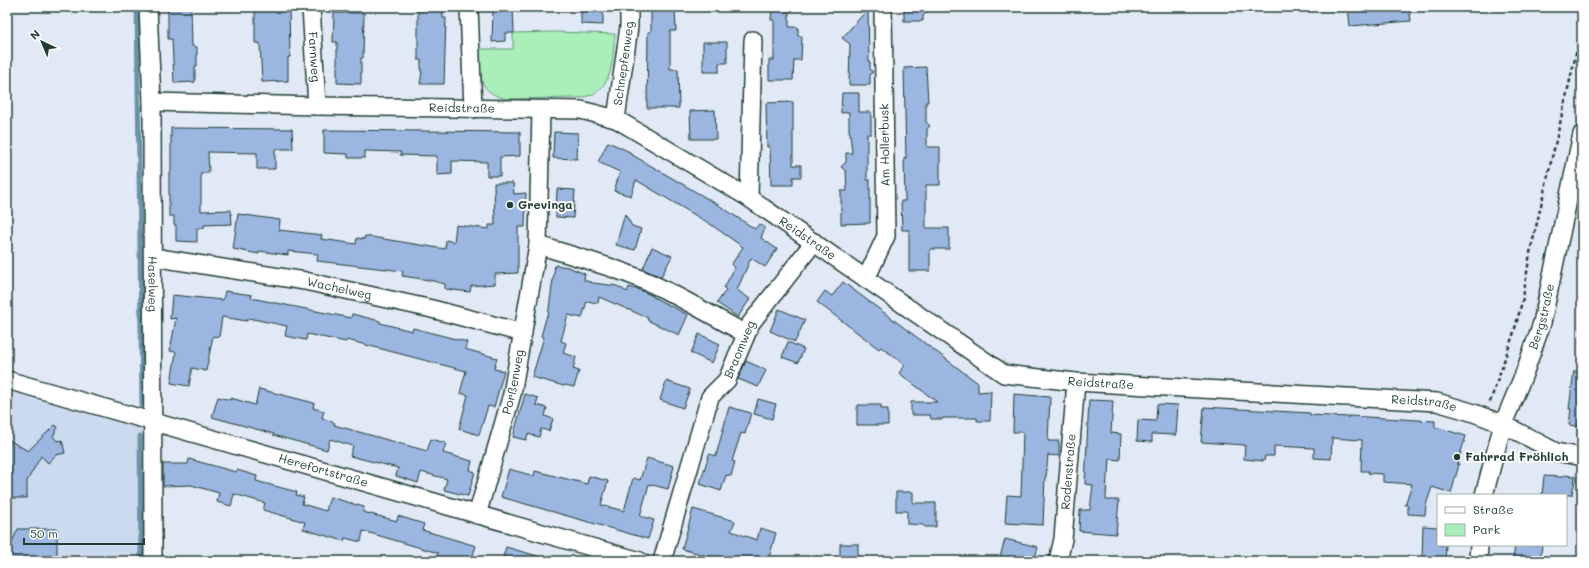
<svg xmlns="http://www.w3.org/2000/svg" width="1589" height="568" viewBox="0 0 1589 568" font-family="Mali,sans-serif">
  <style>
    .built { fill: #ccdaf0 }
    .green { fill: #aaeeb9; stroke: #649676 }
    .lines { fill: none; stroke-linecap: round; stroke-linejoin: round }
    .stream { stroke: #6b92a9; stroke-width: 5 }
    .building { fill: #9cb6e2; stroke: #1f3d34 }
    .street-casing { stroke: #1f3d34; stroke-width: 20 }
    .path { stroke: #1f3d34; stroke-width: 2.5; stroke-dasharray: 4 3; stroke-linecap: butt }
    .street { stroke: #fff; stroke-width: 17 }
    .poi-dot { fill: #1f3d34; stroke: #fff; stroke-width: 1.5 }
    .labels { text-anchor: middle; stroke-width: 4; stroke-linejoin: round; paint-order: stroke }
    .street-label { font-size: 12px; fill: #1f3d34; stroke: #fff }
    .poi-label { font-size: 12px; font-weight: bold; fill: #1f3d34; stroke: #fff; text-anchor: start }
  </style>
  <rect width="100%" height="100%" fill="#e1e9f6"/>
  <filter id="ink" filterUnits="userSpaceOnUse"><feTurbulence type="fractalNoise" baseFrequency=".025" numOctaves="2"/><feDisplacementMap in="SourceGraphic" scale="8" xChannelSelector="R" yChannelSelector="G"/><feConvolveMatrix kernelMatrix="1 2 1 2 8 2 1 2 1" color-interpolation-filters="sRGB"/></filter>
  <g filter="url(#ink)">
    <polygon class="built" points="7,391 142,429 145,561 7,561"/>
    <path class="green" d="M554 32 615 34C612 62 614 93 580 98L507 99C477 93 480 74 479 49H513V33Z"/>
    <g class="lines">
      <g class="stream">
        <polyline points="137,7 142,405"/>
        <polyline points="140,436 141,561"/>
      </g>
    </g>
    <g class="building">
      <polygon points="168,7 191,7 192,46 197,47 197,66 195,66 195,82 174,83 172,39 168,39"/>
      <polygon points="255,7 289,7 290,57 288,57 288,81 262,82 260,43 255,43"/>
      <polygon points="418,7 443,7 443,18 446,18 444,84 420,84 422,72 421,72 421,60 418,60"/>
      <polygon points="493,7 513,7 514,33 505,33 505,41 492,42"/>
      <polygon points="583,7 603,7 603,25 581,24 581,12 583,12"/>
      <polygon points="651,7 675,7 676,31 670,31 670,69 678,69 679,108 647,108 648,32 651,32"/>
      <polygon points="772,7 789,7 789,27 798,27 798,36 802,36 801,60 794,60 793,80 769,80 769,60 774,60 774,20 771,20"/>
      <polygon points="904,7 932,7 923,16 923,21 904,21"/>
      <polygon points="1348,7 1409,7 1411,21 1350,26"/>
      <polygon points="868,9 869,62 870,62 870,69 873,72 870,75 870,85 849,85 850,44 842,38"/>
      <polygon points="334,13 364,13 363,58 361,58 361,84 337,83 337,42 333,42"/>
      <polygon points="703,42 727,42 727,63 719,63 719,72 703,72"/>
      <polygon points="926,67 928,102 926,102 926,122 930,126 927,129 927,147 940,147 940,185 926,185 926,228 949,228 949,249 930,249 930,271 909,271 909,230 902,230 901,201 905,201 904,158 906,158 904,68"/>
      <polygon points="842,93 859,93 859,112 871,112 871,134 867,134 867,180 870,180 870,223 841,224 841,191 847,191 846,171 841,167 846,162 846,153 852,153 850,133 849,131 849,112 841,113"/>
      <polygon points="793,102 793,165 801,165 801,177 793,177 793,185 771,185 770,147 767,147 766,103"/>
      <polygon points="715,110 716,139 691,139 690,111"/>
      <polygon points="171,128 292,129 293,149 275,149 275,169 257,169 257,153 208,152 209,173 201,173 201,211 231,210 232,224 204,225 204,228 197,228 197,242 176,241 176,225 174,225 174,216 169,216 169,172 171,172"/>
      <polygon points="324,130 520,132 520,156 500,157 500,176 487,176 487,162 452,161 452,174 437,175 437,156 400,155 401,152 365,151 365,158 348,158 348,154 324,153"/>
      <polygon points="554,132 578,133 577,159 553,158"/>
      <polygon points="608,142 630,152 629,153 720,206 755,229 759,224 765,227 761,238 777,249 765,267 751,258 737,290 750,299 738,317 717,303 726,290 724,288 735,267 731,265 743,247 710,224 636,180 631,196 614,191 620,172 598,162"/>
      <polygon points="494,183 513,183 514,194 526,193 525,227 518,227 518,273 495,274 495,284 471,286 470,292 445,289 445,284 429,280 402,276 403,271 317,261 318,254 288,251 288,255 259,251 259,254 233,249 238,214 280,220 279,230 322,235 321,239 356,244 357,238 364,239 365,236 445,249 446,240 454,242 456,225 489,229 489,225 495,225"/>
      <polygon points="557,189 575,190 573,218 556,217"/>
      <polygon points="625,214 632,226 641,229 635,250 616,245"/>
      <polygon points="652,247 672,256 661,277 643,269"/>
      <polygon points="555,265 568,267 585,274 584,280 593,283 617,286 627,292 629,287 635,289 635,288 653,296 653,297 688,315 679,335 647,320 648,318 599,297 598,303 587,301 582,318 568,315 561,341 566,343 563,353 576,357 573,369 579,371 574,387 565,385 564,386 532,377 544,337 541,336 547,315 548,316"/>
      <polygon points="843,282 978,383 978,392 991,391 990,421 977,421 977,418 943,418 943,419 931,419 930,415 911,415 911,402 937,402 899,373 905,365 881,347 879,349 817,302 825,291 832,296"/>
      <polygon points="225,291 252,295 251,298 351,318 352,314 380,321 380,323 412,331 413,328 467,342 465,349 497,358 494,369 504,371 494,407 488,406 479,435 459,429 468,395 460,393 466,371 347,340 346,342 307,334 306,340 285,336 287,326 248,318 247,321 222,317 219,337 213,336 206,371 192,368 189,386 171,383 176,352 170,351 176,318 170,319 172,295 223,300"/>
      <polygon points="779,309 805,320 795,342 770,331"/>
      <polygon points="699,334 720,344 712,363 691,353"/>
      <polygon points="788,342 804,349 798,363 782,357"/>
      <polygon points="746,361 766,370 758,387 738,379"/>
      <polygon points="1574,371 1582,371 1582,427 1569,425 1571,409 1569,409"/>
      <polygon points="666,381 690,389 683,408 660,400"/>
      <polygon points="259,389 314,403 313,408 324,411 322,418 335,423 334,425 427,451 431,439 446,443 443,453 472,461 470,470 475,472 468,496 444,490 447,479 421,472 418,483 396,476 398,468 350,456 353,446 330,439 327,450 273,435 274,434 212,417 218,397 231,400 231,398 255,405"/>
      <polygon points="525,394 538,398 536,405 547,408 545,416 553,419 549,431 541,429 539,437 528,434 526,440 513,437"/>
      <polygon points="1014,394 1050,397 1048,441 1059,441 1059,456 1048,455 1046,477 1045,477 1043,525 1005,523 1007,495 1021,496 1023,432 1013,432"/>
      <polygon points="758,399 776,404 772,419 754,414"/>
      <polygon points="1089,400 1113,401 1111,433 1121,434 1120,460 1110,459 1109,473 1107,475 1106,500 1119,500 1116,534 1079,531 1080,510 1090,510 1093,485 1085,484"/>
      <polygon points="1157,404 1178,405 1176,435 1152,434 1152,442 1137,441 1138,420 1156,421"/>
      <polygon points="857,405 881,405 881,409 888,409 888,425 857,425"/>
      <polygon points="729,407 751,413 745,434 741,433 732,461 735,462 731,476 726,475 721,491 700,484 709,454 716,456"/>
      <polygon points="1204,407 1310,413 1310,415 1349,417 1349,416 1435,421 1435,427 1466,436 1457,464 1459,464 1457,472 1451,493 1432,487 1426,505 1425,515 1408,514 1408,505 1405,505 1412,484 1383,482 1383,474 1368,473 1369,471 1361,471 1362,440 1332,438 1331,459 1314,458 1314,448 1274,446 1274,456 1265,456 1264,461 1244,459 1245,445 1201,442"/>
      <polygon points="55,425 58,427 53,436 57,441 62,440 65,453 56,455 48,463 41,456 27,481 27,498 7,498 7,439 28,451"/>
      <polygon points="647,458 674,466 668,489 649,484 640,516 654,520 648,539 501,497 509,469 534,476 535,471 587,484 589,476 608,481 601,505 624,511 633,478 640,480"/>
      <polygon points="189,459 236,472 237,470 257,476 256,481 297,492 296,495 304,497 302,504 326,511 330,497 364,507 363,512 397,521 398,516 424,524 422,530 476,546 471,561 434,561 438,553 363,531 361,542 345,538 344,541 303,529 305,522 263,510 265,503 234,494 231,506 217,502 219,493 191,485 163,486 163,464 188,464"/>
      <polygon points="1564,475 1575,476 1574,486 1573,488 1572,495 1542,495 1544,476 1561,477"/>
      <polygon points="896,492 913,492 913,503 936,503 936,527 925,527 923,525 907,524 907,511 896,511"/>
      <polygon points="693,509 735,521 731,531 757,540 760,528 776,533 768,561 726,561 682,549"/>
      <polygon points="1423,526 1438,527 1438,545 1446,545 1445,561 1422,560"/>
      <polygon points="18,529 57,529 57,561 8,561 8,551"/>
      <polygon points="1005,539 1038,547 1034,561 999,561"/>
      <rect x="840" y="544" width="18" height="17"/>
      <polygon points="1515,545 1542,545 1540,561 1513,560"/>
      <polygon points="506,547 541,557 541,561 502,561"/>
    </g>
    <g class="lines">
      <defs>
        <g id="street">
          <path id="s1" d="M148 7 152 102 153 561"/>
          <path id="s2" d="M311 7 317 106"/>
          <polyline points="469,7 473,109"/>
          <path id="s3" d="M152 102 317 106 581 110 616 119 749 198 1004 374 1076 382 1437 402 1471 412 1503 424 1556 452 1582 457"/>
          <path id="s4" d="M616 119 629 27V7"/>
          <polyline points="749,198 753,40"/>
          <path d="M538 245C581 258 625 270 665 290 692 304 719 319 746 334"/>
          <path id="s5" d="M153 257 305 281 432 309 523 333"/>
          <polyline points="866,279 886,236 883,7"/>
          <path id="s6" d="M7 380 640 561"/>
          <path id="s7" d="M1484 495 1503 424 1524 374 1542 323 1582 134"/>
          <path id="s8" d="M477 515 512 394 538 245 541 110"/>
          <path id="s9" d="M662 561 710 397 727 380 751 323 814 242"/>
          <path id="s10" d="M1058 561 1063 539 1076 382"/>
          <polyline points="1478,561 1479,545"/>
        </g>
      </defs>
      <use href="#street" class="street-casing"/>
      <g class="path">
        <polyline points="1582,7 1582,14"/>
        <polyline points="1490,402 1514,332 1523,298 1530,253 1582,28"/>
      </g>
      <use href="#street" class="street"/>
    </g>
  </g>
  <g class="poi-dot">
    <circle cx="510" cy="205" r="4"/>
    <circle cx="1457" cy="457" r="4"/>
  </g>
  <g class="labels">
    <g class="street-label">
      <text dy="4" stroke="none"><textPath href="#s2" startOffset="50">Farnweg</textPath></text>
      <text dy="4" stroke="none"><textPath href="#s4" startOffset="56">Schnepfenweg</textPath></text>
      <text dy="4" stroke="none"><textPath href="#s3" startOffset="310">Reidstraße</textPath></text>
      <text transform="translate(885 145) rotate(-91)" y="4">Am Hollerbusk</text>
      <text dy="4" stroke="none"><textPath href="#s3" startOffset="691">Reidstraße</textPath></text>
      <text dy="4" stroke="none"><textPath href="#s1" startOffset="277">Haselweg</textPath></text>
      <text dy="4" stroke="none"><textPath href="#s5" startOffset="189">Wachelweg</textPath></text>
      <text dy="4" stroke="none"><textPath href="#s7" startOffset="188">Bergstraße</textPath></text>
      <text dy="4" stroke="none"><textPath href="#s9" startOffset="228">Braomweg</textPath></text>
      <text dy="4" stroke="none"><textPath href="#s8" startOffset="138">Porßenweg</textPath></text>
      <text dy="4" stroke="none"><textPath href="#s3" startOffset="1027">Reidstraße</textPath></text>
      <text dy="4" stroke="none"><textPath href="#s3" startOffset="1351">Reidstraße</textPath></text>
      <text dy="4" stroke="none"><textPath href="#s6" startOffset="329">Herefortstraße</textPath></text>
      <text dy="4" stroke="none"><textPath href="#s10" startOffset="90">Rodenstraße</textPath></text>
    </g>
    <g class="poi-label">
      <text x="518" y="209">Grevinga</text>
      <text x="1465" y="461">Fahrrad Fröhlich</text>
    </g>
  </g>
  <rect width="1589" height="568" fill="none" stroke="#fff" stroke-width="24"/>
  <rect x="12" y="12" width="1565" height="544" fill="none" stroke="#1f3d34" stroke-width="1.5" filter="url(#ink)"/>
  <rect x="1437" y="494" width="130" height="52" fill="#ffffff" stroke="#a5b1ae"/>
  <rect x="1445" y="507" width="20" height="6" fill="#ffffff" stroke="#a5b1ae"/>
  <text x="1473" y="514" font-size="12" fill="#1f3d34">Straße</text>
  <rect x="1445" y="524" width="20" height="12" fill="#aaeeb9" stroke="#a5b1ae"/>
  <text x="1473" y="534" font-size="12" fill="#1f3d34">Park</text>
  <g transform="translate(42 42) rotate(316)" stroke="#ffffff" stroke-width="3" paint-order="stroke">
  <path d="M0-3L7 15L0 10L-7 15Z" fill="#1f3d34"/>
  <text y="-6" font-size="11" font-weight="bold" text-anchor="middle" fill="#1f3d34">N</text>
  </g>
  <path d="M24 538v6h120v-6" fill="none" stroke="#1f3d34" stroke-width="2"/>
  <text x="30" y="538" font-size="12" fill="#1f3d34" stroke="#ffffff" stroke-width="3" paint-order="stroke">50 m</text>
</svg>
